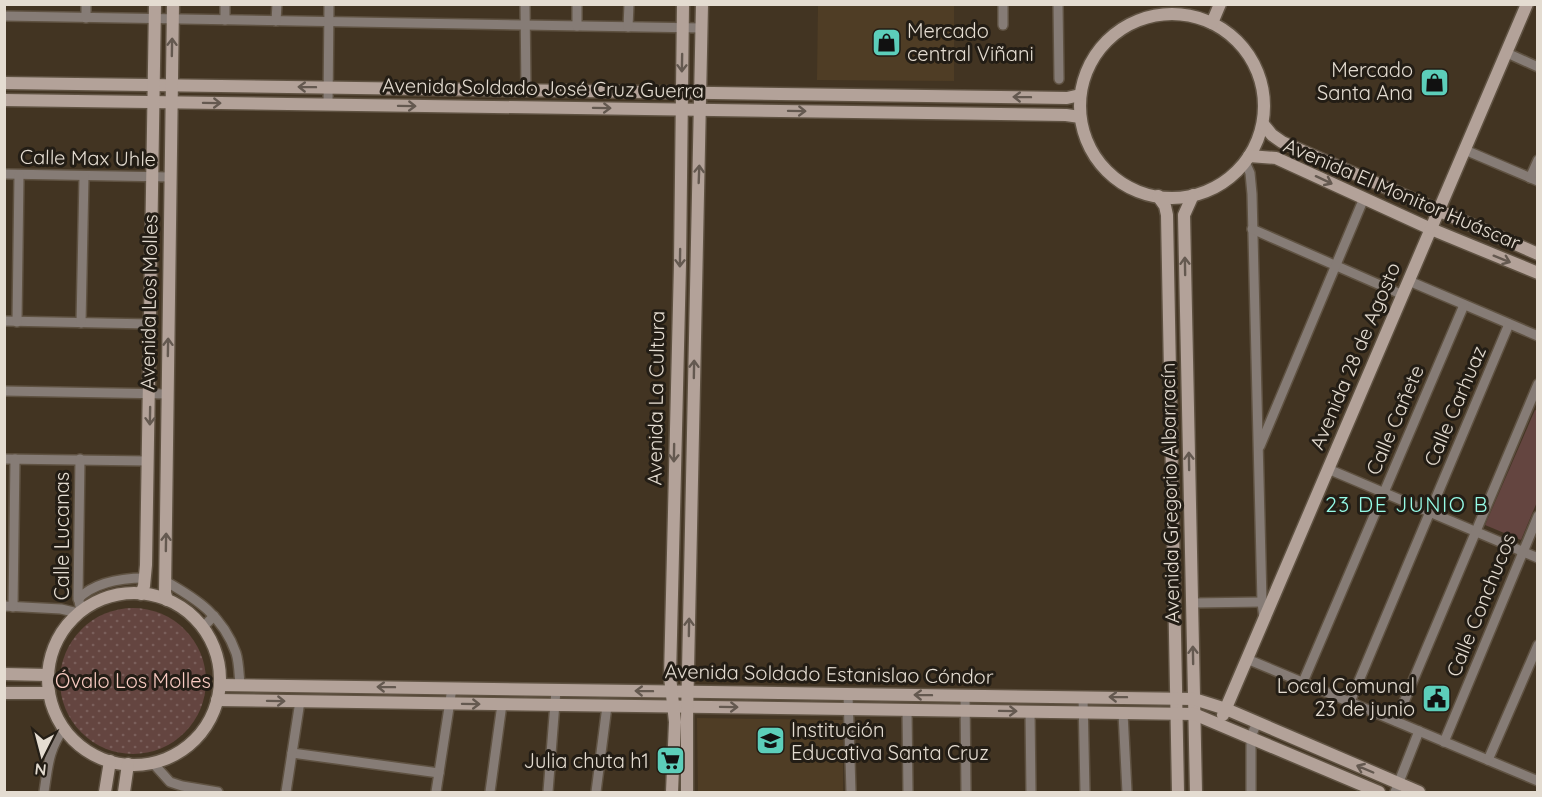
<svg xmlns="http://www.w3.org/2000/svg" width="1542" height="797" viewBox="0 0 1542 797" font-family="Quicksand,sans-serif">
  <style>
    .built { fill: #4f3d25 }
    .park { fill: url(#park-dots) }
    .pitch { fill: #644540 }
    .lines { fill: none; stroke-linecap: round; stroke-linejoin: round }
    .street-casing { stroke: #5f5242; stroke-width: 12 }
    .secondary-casing { stroke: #5f5242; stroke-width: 15 }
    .street { stroke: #867c76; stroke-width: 9 }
    .secondary { stroke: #b3a299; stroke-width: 12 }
    .oneway { stroke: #645950 }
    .labels { text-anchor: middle; stroke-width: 6; stroke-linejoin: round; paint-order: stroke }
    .poi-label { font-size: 20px; fill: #e4dcd1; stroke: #231d15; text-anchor: end }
    .street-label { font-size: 20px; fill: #e4dcd1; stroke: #231d15 }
    .park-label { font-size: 20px; fill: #f9cbc2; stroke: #231d15 }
    .neighbourhood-label { font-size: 21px; letter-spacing: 1.5px; fill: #95fbe7; stroke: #231d15 }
  </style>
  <defs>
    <pattern id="park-dots" width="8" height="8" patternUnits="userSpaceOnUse" patternTransform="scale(1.5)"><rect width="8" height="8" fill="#644540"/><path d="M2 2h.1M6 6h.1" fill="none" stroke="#7a5f5b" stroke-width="1.8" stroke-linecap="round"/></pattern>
  </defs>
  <rect width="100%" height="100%" fill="#423422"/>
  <g class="built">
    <polygon points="818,5 954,5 954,81 817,80"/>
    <polygon points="697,718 843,720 843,792 698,792"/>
  </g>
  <circle class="park" cx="133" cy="681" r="73"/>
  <polygon class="pitch" points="1535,410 1538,411 1537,502 1521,540 1485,525"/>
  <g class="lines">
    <defs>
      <g id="street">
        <polyline points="525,4 526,90"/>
        <polyline points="1058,4 1059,79"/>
        <polyline points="4,16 702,28"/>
        <polyline points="86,18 86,4"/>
        <polyline points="225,20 225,4"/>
        <polyline points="276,21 277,4"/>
        <polyline points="1003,25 1003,4"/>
        <polyline points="577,26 577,4"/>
        <polyline points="628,27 629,4"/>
        <polyline points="1507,53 1538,67"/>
        <polyline points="328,105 329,4"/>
        <polyline points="1465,150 1538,181"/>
        <polyline points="1245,162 1250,173 1252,194 1262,602 1264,619"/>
        <polyline points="4,174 171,177"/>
        <polyline points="1530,178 1538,160"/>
        <polyline points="1252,229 1403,295"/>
        <polyline points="1409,281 1538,336"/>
        <polyline points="4,321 151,324"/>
        <polyline points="17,322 19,175"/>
        <polyline points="81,323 84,176"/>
        <polyline points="4,391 168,394"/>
        <polyline points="1260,446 1364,198"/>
        <polyline points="4,459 148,461"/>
        <polyline points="80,459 78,596 81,611"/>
        <polyline points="1328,469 1538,558"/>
        <path d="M165 581C197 599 223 616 236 653 239 662 239 675 240 685"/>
        <path d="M78 599C95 582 122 578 145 578"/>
        <polyline points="1192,603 1262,602"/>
        <polyline points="4,606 61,609 78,613"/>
        <polyline points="13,607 15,459"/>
        <polyline points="203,627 214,616"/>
        <polyline points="1247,659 1538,781"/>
        <polyline points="1303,682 1464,305"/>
        <polyline points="848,694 851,792"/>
        <polyline points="965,695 966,792"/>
        <polyline points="1083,697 1085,792"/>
        <polyline points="1350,702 1509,324"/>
        <polyline points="907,710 908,792"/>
        <polyline points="1030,712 1031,792"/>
        <polyline points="1123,713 1127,792"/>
        <polyline points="1396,721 1538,384"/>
        <polyline points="1444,742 1538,516"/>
        <polyline points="292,753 439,773"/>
        <polyline points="1488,760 1538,645"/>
        <polyline points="152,762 170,782 182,786 218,792"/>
        <path d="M44 792C48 767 48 750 64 728"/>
        <polyline points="286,792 300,701"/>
        <polyline points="436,792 452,688"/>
        <polyline points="490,792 502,704"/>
        <polyline points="548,792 556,690"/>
        <polyline points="596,792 607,706"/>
        <polyline points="1251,792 1251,737 1257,722"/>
        <polyline points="1395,792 1419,731"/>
      </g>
      <g id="secondary">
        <circle cx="1172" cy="106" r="92"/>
        <polyline points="1212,23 1220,4"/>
        <polyline points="4,83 1067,98 1080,95"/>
        <polyline points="4,100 1066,115 1080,117"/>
        <polyline points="1263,124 1272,135 1282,142 1538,254"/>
        <polyline points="1249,156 1276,158 1431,229 1538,273"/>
        <polyline points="1193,195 1184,215 1196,792"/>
        <polyline points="1158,196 1165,206 1167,215 1178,792"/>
        <circle cx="134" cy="679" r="86"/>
        <polyline points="141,594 144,586 146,565 155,4"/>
        <polyline points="167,600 165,593 173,4"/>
        <polyline points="4,674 48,675"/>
        <polyline points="220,685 1194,699 1226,709 1419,792"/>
        <polyline points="4,693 49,693"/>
        <polyline points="217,700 1194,714 1379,792"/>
        <polyline points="1223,715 1527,4"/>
        <polyline points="105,792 110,761"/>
        <polyline points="124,792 128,764"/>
        <polyline points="672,792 675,722 670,677 680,264 683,4"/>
        <polyline points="687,792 687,719 702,4"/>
      </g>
    </defs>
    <use href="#street" class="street-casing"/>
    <use href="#secondary" class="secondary-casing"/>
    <use href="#street" class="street"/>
    <use href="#secondary" class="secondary"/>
  </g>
  <defs><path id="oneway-shaft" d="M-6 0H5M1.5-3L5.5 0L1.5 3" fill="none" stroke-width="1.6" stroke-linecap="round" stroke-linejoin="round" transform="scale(1.5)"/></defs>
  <g class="oneway">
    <use href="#oneway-shaft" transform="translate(172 47) rotate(-89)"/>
    <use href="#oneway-shaft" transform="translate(682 63) rotate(91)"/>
    <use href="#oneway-shaft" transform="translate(307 87) rotate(-179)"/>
    <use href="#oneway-shaft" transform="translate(1022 97) rotate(-179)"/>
    <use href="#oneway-shaft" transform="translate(212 103) rotate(1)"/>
    <use href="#oneway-shaft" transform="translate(407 106) rotate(1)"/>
    <use href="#oneway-shaft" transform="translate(602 108) rotate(1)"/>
    <use href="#oneway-shaft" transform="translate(797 111) rotate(1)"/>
    <use href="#oneway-shaft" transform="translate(699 174) rotate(-88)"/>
    <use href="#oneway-shaft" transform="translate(1324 180) rotate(25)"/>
    <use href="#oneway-shaft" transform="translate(680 258) rotate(91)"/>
    <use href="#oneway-shaft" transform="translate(1502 259) rotate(22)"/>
    <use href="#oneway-shaft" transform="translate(1185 266) rotate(-91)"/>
    <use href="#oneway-shaft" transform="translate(168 347) rotate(-89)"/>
    <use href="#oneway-shaft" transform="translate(694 369) rotate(-89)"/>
    <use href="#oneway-shaft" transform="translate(150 416) rotate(91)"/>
    <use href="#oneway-shaft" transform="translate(674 453) rotate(91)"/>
    <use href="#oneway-shaft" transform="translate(1189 461) rotate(-91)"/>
    <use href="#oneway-shaft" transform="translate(166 542) rotate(-89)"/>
    <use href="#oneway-shaft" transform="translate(689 627) rotate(-89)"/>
    <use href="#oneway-shaft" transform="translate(1193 655) rotate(-91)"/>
    <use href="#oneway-shaft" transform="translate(386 687) rotate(-179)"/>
    <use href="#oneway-shaft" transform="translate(644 691) rotate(-179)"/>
    <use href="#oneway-shaft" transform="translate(923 695) rotate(-179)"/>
    <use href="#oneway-shaft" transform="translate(1118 697) rotate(-179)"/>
    <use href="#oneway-shaft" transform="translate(276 701) rotate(1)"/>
    <use href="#oneway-shaft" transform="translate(471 704) rotate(1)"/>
    <use href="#oneway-shaft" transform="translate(729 707) rotate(1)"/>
    <use href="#oneway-shaft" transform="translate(1008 711) rotate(1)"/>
    <use href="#oneway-shaft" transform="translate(1365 769) rotate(-157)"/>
  </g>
  <defs>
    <symbol id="shop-square" viewBox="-11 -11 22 22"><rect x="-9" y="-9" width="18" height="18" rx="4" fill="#5cceba" stroke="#231d15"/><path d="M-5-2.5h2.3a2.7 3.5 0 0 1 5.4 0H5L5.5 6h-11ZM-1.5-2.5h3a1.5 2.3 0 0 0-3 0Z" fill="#111"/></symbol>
    <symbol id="civic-square" viewBox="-11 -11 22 22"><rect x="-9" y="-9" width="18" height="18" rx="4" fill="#5cceba" stroke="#231d15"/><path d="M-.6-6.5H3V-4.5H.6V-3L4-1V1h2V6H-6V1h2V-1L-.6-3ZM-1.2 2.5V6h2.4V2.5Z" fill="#111"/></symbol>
    <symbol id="school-square" viewBox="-11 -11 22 22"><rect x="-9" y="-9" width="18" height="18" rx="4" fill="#5cceba" stroke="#231d15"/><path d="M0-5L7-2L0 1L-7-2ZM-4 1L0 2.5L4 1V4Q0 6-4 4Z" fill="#111"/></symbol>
    <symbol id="supermarket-square" viewBox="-11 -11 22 22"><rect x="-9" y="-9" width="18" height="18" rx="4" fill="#5cceba" stroke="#231d15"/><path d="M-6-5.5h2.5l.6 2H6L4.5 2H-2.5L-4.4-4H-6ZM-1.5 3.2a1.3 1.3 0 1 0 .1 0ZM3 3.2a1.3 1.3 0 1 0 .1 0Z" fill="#111"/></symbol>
  </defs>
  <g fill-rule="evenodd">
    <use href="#shop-square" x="870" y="26" width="33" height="33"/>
    <use href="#shop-square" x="1418" y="66" width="33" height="33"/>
    <use href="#civic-square" x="1420" y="682" width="33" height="33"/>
    <use href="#school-square" x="754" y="724" width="33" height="33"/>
    <use href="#supermarket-square" x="654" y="744" width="33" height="33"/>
  </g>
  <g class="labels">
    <g class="poi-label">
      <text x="907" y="38" text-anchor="start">Mercado<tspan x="907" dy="23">central Viñani</tspan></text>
      <text x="1413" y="77">Mercado<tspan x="1413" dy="23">Santa Ana</tspan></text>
      <text x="1415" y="693">Local Comunal<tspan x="1415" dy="23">23 de junio</tspan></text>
      <text x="791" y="737" text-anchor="start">Institución<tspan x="791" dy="23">Educativa Santa Cruz</tspan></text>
      <text x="649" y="768">Julia chuta h1</text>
    </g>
    <g class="street-label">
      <text transform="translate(543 88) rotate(1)" y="7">Avenida Soldado José Cruz Guerra</text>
      <text transform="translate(88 158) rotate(1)" y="7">Calle Max Uhle</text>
      <text transform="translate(1402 194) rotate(23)" y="7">Avenida El Monitor Huáscar</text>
      <text transform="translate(149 302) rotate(-89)" y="7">Avenida Los Molles</text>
      <text transform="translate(1355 356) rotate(-67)" y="7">Avenida 28 de Agosto</text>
      <text transform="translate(656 398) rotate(-89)" y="7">Avenida La Cultura</text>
      <text transform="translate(1455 406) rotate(-67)" y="7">Calle Carhuaz</text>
      <text transform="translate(1395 420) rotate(-67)" y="7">Calle Cañete</text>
      <text transform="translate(1170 493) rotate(-91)" y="7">Avenida Gregorio Albarracín</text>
      <text transform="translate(62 536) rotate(-90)" y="7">Calle Lucanas</text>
      <text transform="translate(1481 605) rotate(-68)" y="7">Calle Conchucos</text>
      <text transform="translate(829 674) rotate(1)" y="7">Avenida Soldado Estanislao Cóndor</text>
    </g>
    <g class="park-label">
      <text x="133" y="688">Óvalo Los Molles</text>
    </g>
    <g class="neighbourhood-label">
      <text x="1407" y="512">23 DE JUNIO B</text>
    </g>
  </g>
  <rect width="1542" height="797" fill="none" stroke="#e4dcd1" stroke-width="12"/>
  <g transform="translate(42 755) rotate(186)" stroke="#231d15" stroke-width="4.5" paint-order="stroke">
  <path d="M0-4.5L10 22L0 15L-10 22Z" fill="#e4dcd1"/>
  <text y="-9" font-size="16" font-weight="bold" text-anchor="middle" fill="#e4dcd1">N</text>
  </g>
</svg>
